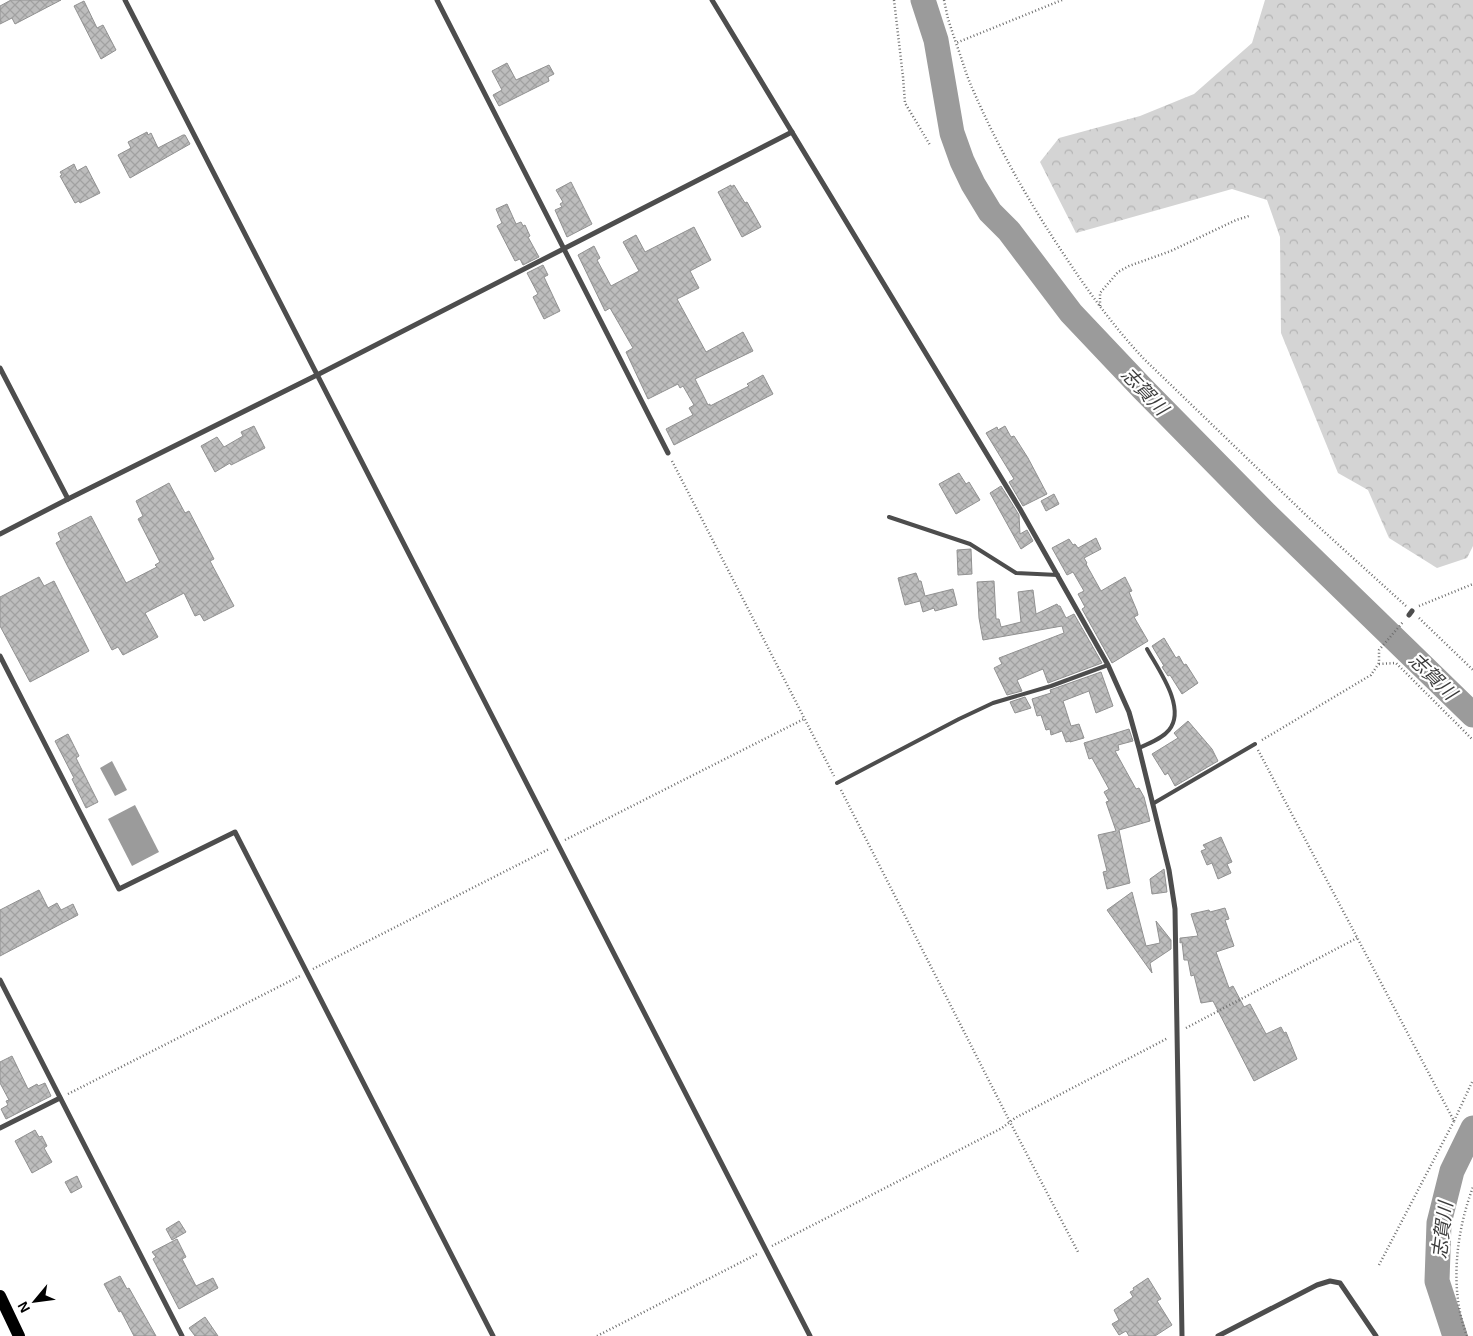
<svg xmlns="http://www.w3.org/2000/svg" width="1473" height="1336" viewBox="0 0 1473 1336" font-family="Helvetica,'Noto Sans JP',sans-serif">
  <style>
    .forest { fill: url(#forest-crowns) }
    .water { fill: #9b9b9b }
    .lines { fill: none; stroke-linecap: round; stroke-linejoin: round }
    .river { stroke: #9b9b9b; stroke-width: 25 }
    .building { fill: url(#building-cross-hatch); stroke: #919191 }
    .path { stroke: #6f6f6f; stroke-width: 2.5; stroke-dasharray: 1 2.5; stroke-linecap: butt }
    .service { stroke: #4d4d4d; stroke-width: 4 }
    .minor { stroke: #4d4d4d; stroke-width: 5 }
    .primary { stroke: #000; stroke-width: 12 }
    .labels { text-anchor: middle; stroke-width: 4.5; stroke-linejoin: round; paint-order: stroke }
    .water-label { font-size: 19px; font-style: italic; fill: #3c3c3c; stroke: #fff }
  </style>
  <defs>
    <pattern id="forest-crowns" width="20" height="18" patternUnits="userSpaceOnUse" patternTransform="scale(1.25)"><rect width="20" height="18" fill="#d4d4d4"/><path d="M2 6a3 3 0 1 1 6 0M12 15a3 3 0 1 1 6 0" fill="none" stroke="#b4b4b4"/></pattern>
    <pattern id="building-cross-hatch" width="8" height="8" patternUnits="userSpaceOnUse" patternTransform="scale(1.25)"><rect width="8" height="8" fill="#bdbdbd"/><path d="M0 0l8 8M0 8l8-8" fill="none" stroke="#a1a1a1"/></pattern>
  </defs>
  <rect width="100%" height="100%" fill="#fff"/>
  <polygon class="forest" points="1265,0 1473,0 1473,546 1467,558 1437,568 1389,538 1368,490 1338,473 1281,333 1280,237 1267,200 1232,189 1076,233 1040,162 1059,138 1140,116 1194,94 1252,43"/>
  <g class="water">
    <polygon points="112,761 127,790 115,796 100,768"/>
    <polygon points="135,805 159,852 132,866 108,819"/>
  </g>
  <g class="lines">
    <g class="river">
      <polyline points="923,0 936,40 952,133 962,161 973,184 990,212 1009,231 1071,313 1142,388 1266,514 1473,715"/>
      <polyline points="1455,1336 1437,1281 1439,1223 1452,1171 1473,1128"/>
    </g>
  </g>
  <g class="building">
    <polygon points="11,0 61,0 15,24 12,18 0,24 0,6"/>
    <polygon points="84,1 97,28 103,25 116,50 101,59 74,6"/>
    <polygon points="507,63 516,80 549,65 554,74 548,77 549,81 499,106 493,95 502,90 492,71"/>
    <polygon points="147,132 148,135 151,133 158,148 183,135 185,135 190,144 130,178 118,155 131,148 128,142"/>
    <polygon points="74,164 77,171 86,166 100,193 80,203 79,201 75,203 60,176 62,175 60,172"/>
    <polygon points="571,182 592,224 567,237 555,210 562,207 560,204 563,202 556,190"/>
    <polygon points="731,185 731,187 734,185 745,203 747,202 761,227 742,237 718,192"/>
    <polygon points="507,204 516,224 521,222 523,226 525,225 530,236 528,237 539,257 523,265 520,259 515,261 497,226 502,223 496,209"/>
    <polygon points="694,227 711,260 690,271 699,288 677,299 706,352 743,332 753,351 695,379 708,405 710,404 710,406 749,386 747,384 763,375 773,394 674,445 666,429 693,415 689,408 694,405 683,386 680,388 678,384 648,399 626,352 633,348 610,308 605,311 578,255 594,246 600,258 597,260 611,286 639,271 623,242 636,235 645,252"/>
    <polygon points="543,265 548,275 544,277 560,311 544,319 533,297 538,294 527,273"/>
    <polygon points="254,426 265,448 231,465 230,463 215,472 201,446 217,437 224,447 243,436 241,432"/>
    <polygon points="1005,426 1011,437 1014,436 1028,458 1047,494 1023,506 1009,482 1014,479 986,433 997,427 998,430"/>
    <polygon points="959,473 966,484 969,482 980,500 956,514 939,484"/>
    <polygon points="169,483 185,513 189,511 214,559 210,561 234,606 204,621 200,614 195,616 184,593 145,613 158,637 123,655 118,647 112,650 67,565 56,543 61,540 58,533 91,516 126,583 157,567 155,565 160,562 138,519 143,516 136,501"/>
    <polygon points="1001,486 1019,515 1020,534 1027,530 1033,541 1021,549 990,493"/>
    <polygon points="1054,494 1059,504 1046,511 1041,501"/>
    <polygon points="1096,538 1101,549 1084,558 1087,563 1086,564 1101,591 1125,577 1132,591 1129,592 1137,611 1138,615 1134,617 1148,641 1112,663 1082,609 1085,607 1078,594 1084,591 1073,572 1067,575 1052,548 1069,539 1073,545 1075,544 1078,548"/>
    <polygon points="971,549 972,574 958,575 957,550"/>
    <polygon points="916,573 919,581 921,581 925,596 953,589 957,605 935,611 934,608 923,612 920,601 905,605 898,578"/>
    <polygon points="39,577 44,586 54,581 89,651 30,682 0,626 0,597"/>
    <polygon points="994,581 996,619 999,619 1001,627 1021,622 1018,592 1033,590 1036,614 1057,604 1058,606 1060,606 1066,618 1074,614 1102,663 1048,683 1043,669 1017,680 1022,691 1007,695 994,668 1002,664 999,658 1064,633 1062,626 983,640 979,618 977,582"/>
    <polygon points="1164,638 1176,658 1179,656 1184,665 1186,664 1198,683 1182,694 1170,675 1168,676 1162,667 1164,666 1152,646"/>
    <polygon points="1101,672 1113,706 1096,713 1089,691 1063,701 1071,726 1079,724 1084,738 1070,742 1070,741 1066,742 1062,731 1051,735 1050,729 1046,730 1041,715 1037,716 1032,699 1051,693 1050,690"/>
    <polygon points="1025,697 1031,708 1015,713 1010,702"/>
    <polygon points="1188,721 1212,749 1218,761 1175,786 1168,773 1165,775 1152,754 1178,738 1174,733"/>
    <polygon points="1129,729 1133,741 1118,745 1119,750 1115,751 1136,789 1139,788 1144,797 1150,821 1119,830 1130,883 1107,889 1103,872 1107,871 1098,835 1116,831 1106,802 1109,801 1104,792 1109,789 1092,758 1089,759 1084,743"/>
    <polygon points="68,734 79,756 76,758 98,802 86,808 72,779 74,778 55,741"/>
    <polygon points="1221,837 1232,862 1227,864 1231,873 1218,879 1212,863 1207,865 1201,851 1206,849 1203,845"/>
    <polygon points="1164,869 1167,892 1152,894 1150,879"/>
    <polygon points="39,890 48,908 57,903 61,910 73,904 78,915 0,956 0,910"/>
    <polygon points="1132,892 1146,946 1160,943 1156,921 1171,940 1171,949 1150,963 1152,973 1107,910"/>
    <polygon points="1225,908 1229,919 1225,920 1234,946 1216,952 1229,988 1233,986 1244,1007 1250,1004 1266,1034 1281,1027 1284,1033 1286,1032 1297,1059 1254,1081 1213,1001 1201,1003 1194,975 1191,976 1188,960 1184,960 1182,942 1180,943 1180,938 1181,938 1198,936 1191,914 1209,910 1210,912"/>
    <polygon points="12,1056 28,1089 37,1084 38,1086 45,1083 51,1096 6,1119 1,1109 8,1105 6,1101 9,1100 0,1083 0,1062"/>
    <polygon points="35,1130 39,1137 42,1136 47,1146 44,1148 52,1162 32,1173 15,1141"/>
    <polygon points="77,1176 82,1187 71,1193 65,1182"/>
    <polygon points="179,1221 186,1232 172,1240 166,1229"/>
    <polygon points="177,1239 186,1257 182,1259 196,1286 213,1278 218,1288 179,1309 153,1259 156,1257 152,1252"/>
    <polygon points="120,1276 127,1289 129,1288 156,1336 134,1336 121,1311 119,1312 104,1284"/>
    <polygon points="1148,1278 1161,1299 1157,1301 1172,1325 1155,1336 1129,1336 1126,1331 1119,1335 1112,1324 1119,1320 1114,1310 1133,1297 1130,1292 1134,1290 1133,1288"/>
    <polygon points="205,1317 218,1336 195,1336 189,1328"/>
  </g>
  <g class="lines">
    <g class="path">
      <polyline points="894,0 903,77 905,103 930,145"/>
      <polyline points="944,0 948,19 956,43"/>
      <path d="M1062 0 956 43C962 59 966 75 973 90 997 145 1026 197 1059 247 1085 287 1112 325 1144 359L1309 518 1406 606"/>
      <polyline points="1100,306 1100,293 1118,272 1129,266 1171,251 1236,220 1249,216"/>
      <polyline points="672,461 834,776"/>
      <polyline points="1419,606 1473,584"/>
      <polyline points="1419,618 1473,670"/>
      <polyline points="1379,664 1396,663 1473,740"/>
      <polyline points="1262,740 1371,675 1379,663 1379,650 1403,622"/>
      <polyline points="1258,750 1454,1121 1379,1265"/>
      <polyline points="841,790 1010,1122 1078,1252"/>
      <polyline points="565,840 804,719"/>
      <polyline points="313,969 549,849"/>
      <polyline points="1186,1028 1357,938"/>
      <polyline points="68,1094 300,976"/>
      <polyline points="1454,1121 1473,1080"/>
      <polyline points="772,1246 1002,1128 1015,1118 1168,1038"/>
      <polyline points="597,1336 759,1253"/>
      <path d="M1467 1336C1449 1290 1456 1232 1473 1187"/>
    </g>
    <g class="service">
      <polyline points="889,517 970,544 1016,573 1058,575"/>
      <path d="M1139 748C1149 743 1162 739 1169 730 1187 708 1158 669 1147 649"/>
      <polyline points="837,783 959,719 993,703 1051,686 1108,665"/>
      <polyline points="1154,803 1255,744"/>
    </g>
    <g class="minor">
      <polyline points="125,0 810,1336"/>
      <polyline points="437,0 668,453"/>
      <polyline points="712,0 1020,509 1108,665 1129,712 1139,748 1169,870 1175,909 1182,1336"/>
      <polyline points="0,368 68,499"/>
      <polyline points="0,534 68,499 317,375 792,132"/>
      <polyline points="1409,615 1412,611"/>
      <polyline points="0,656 119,889 235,832 493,1336"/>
      <polyline points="0,980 182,1336"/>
      <polyline points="0,1128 60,1098"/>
      <polyline points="1218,1336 1317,1285 1330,1281 1340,1283 1376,1336"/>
    </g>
    <polyline class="primary" points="0,1296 19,1336"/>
  </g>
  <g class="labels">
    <g class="water-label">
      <text transform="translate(1145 391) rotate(46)" y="7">志賀川</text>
      <text transform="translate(1433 676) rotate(44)" y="7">志賀川</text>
      <text transform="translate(1442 1230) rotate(-83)" y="7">志賀川</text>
    </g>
  </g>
  <g transform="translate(35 1301) rotate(241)" stroke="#ffffff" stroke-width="4" paint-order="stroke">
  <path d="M0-4L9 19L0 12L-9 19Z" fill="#000000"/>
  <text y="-8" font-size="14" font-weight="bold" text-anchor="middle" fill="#000000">N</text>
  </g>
</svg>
